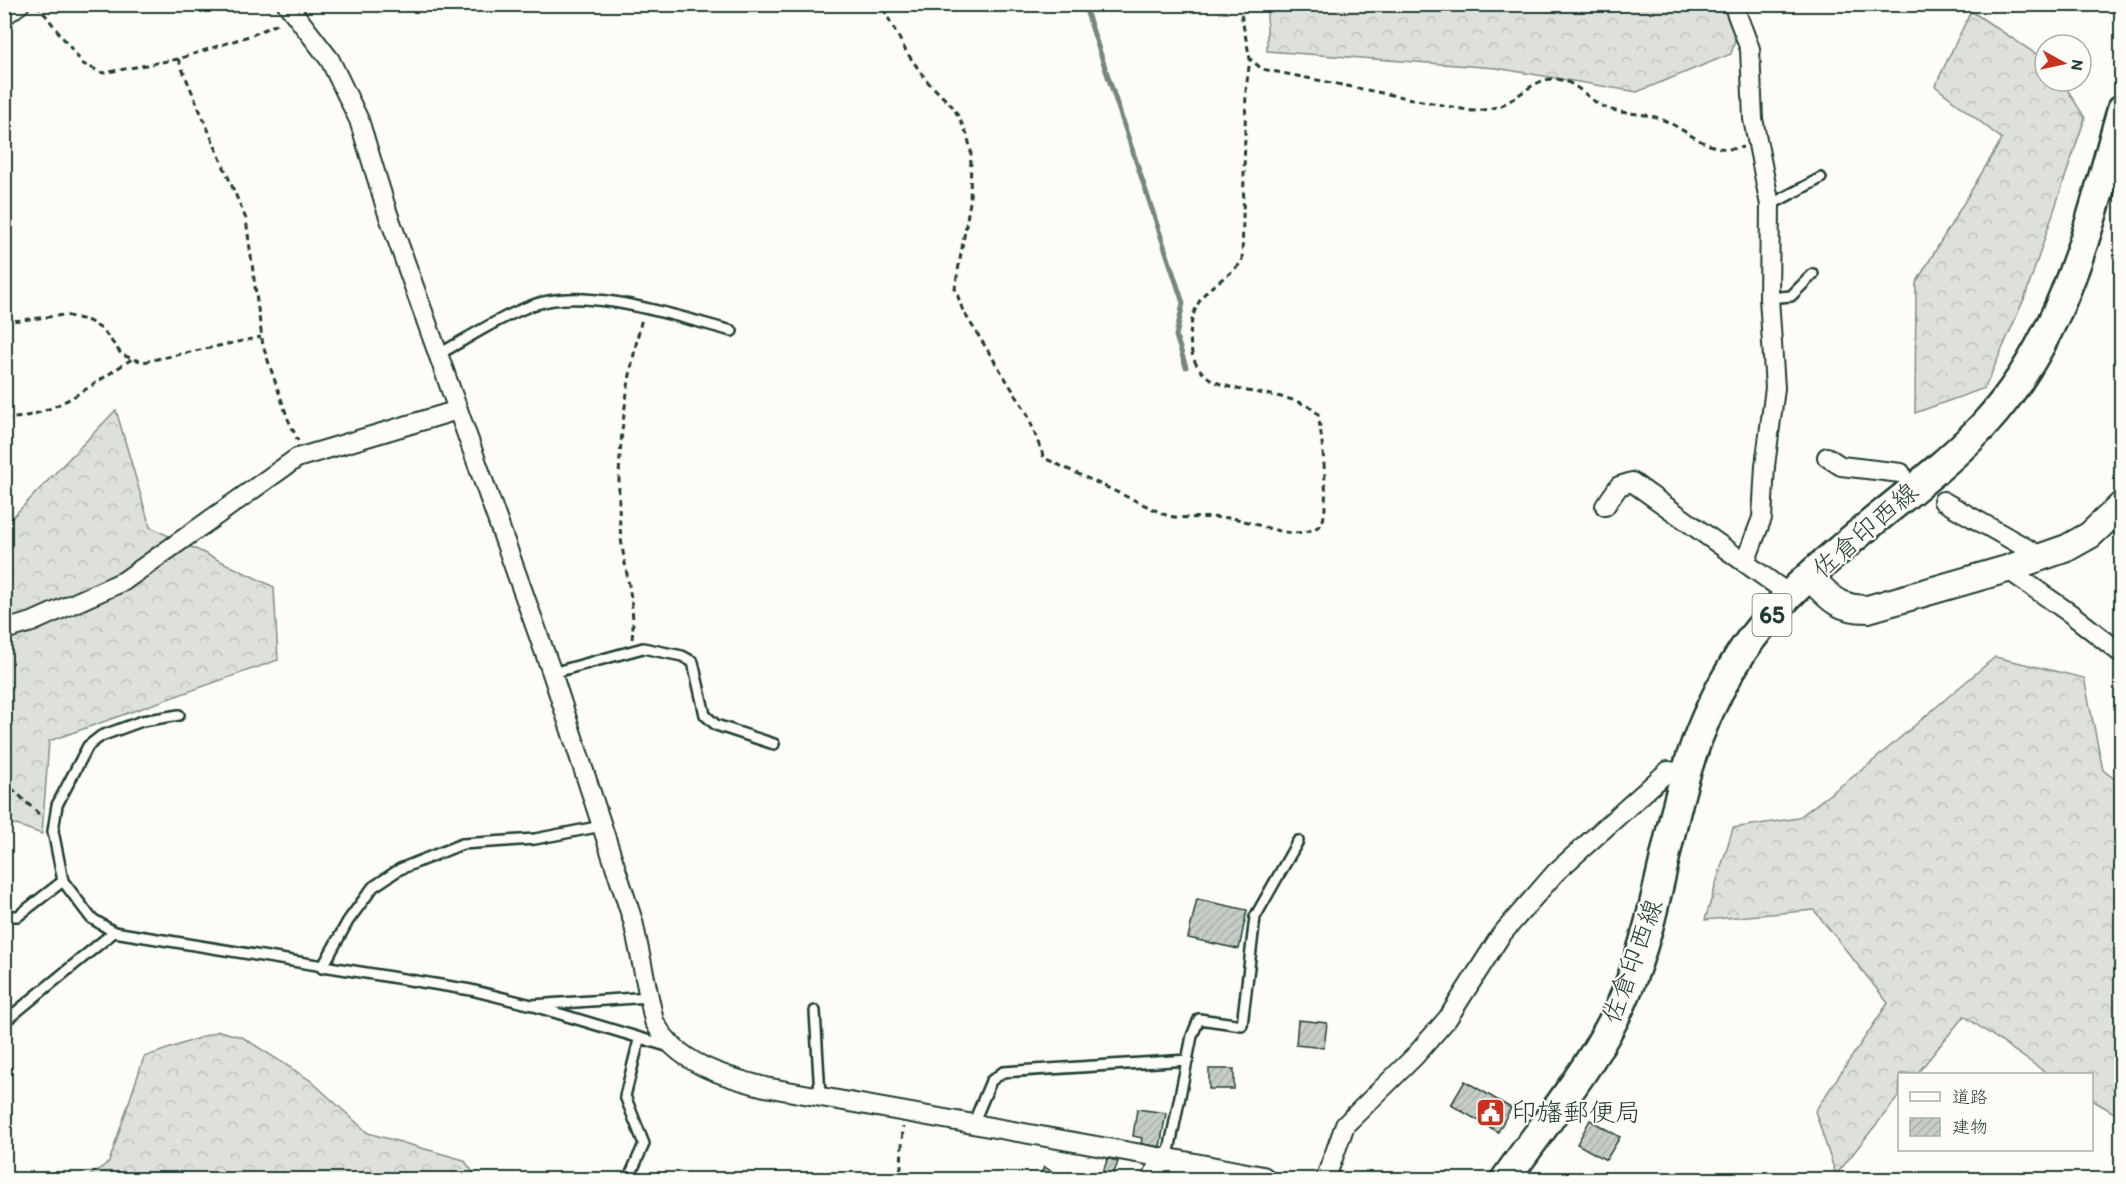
<svg xmlns="http://www.w3.org/2000/svg" width="2126" height="1184" viewBox="0 0 2126 1184" font-family="Itim,'Klee One',sans-serif">
  <style>
    .forest { fill: url(#forest-crowns); stroke: #7e8e88; stroke-width: 1.5 }
    .lines { fill: none; stroke-linecap: round; stroke-linejoin: round }
    .stream { stroke: #75877f; stroke-width: 5 }
    .building { fill: url(#building-hatch); stroke: #1f3d34; stroke-width: 1.5 }
    .lane-casing { stroke: #1f3d34; stroke-width: 14 }
    .street-casing { stroke: #1f3d34; stroke-width: 22 }
    .secondary-casing { stroke: #1f3d34; stroke-width: 30 }
    .primary-casing { stroke: #1f3d34; stroke-width: 33 }
    .path { stroke: #1f3d34; stroke-width: 3; stroke-dasharray: 6 4.5; stroke-linecap: butt }
    .lane { stroke: #fdfcf7; stroke-width: 9 }
    .street { stroke: #fdfcf7; stroke-width: 18 }
    .secondary { stroke: #fdfcf7; stroke-width: 26 }
    .primary { stroke: #fdfcf7; stroke-width: 28 }
    .labels { text-anchor: middle; stroke-width: 4.5; stroke-linejoin: round; paint-order: stroke }
    .shield { fill: #fdfcf7; stroke: #62766e; stroke-width: 1.5 }
    .shield-label { font-size: 24px; font-weight: bold; fill: #1f3d34 }
    .street-label { font-size: 26px; fill: #1f3d34; stroke: #fdfcf7 }
    .poi-label { font-size: 26px; fill: #1f3d34; stroke: #fdfcf7; text-anchor: start }
  </style>
  <defs>
    <pattern id="forest-crowns" width="20" height="18" patternUnits="userSpaceOnUse" patternTransform="scale(1.5)"><rect width="20" height="18" fill="#dde0db"/><path d="M2 6a3 3 0 1 1 6 0M12 15a3 3 0 1 1 6 0" fill="none" stroke="#bdc1bd"/></pattern>
    <pattern id="building-hatch" width="6" height="6" patternUnits="userSpaceOnUse" patternTransform="scale(1.5)"><rect width="6" height="6" fill="#c6cdc7"/><path d="M-1 1l2-2M0 6l6-6M5 7l2-2" fill="none" stroke="#aab1ac"/></pattern>
  </defs>
  <rect width="100%" height="100%" fill="#fdfcf7"/>
  <filter id="ink" filterUnits="userSpaceOnUse"><feTurbulence type="fractalNoise" baseFrequency=".0167" numOctaves="2"/><feDisplacementMap in="SourceGraphic" scale="12" xChannelSelector="R" yChannelSelector="G"/><feConvolveMatrix kernelMatrix="1 2 1 2 8 2 1 2 1" color-interpolation-filters="sRGB"/></filter>
  <g filter="url(#ink)">
    <g class="forest">
      <polygon points="1267,5 1745,5 1731,54 1637,92 1496,68 1267,51"/>
      <polygon points="1971,11 2045,60 2045,81 2062,81 2085,118 2025,297 1985,388 1915,413 1916,283 2002,139 1935,86"/>
      <polygon points="116,410 150,527 274,587 278,660 49,741 42,834 5,821 5,525"/>
      <polygon points="1995,657 2084,678 2103,770 2121,784 2121,1117 2092,1100 2092,1074 2048,1074 1964,1016 1917,1074 1900,1074 1899,1096 1836,1175 1815,1111 1888,1003 1814,910 1705,920 1733,828 1798,818 1867,766"/>
      <polygon points="219,1031 242,1037 310,1080 368,1133 464,1160 478,1179 85,1179 109,1162 144,1057"/>
    </g>
    <g class="lines">
      <polyline class="stream" points="1084,4 1183,303 1176,336 1186,367"/>
    </g>
    <g class="building">
      <polygon points="1197,899 1247,910 1239,949 1188,938"/>
      <polygon points="1298,1020 1327,1023 1324,1048 1296,1045"/>
      <rect x="1209" y="1069" width="25" height="20"/>
      <polygon points="1465,1081 1511,1108 1498,1132 1451,1105"/>
      <polygon points="1137,1109 1166,1113 1160,1147 1141,1144 1142,1138 1133,1136"/>
      <polygon points="1590,1120 1620,1137 1606,1160 1577,1144"/>
      <polygon points="1108,1158 1118,1162 1111,1180 1100,1180"/>
      <polygon points="1044,1167 1059,1175 1057,1180 1037,1180"/>
    </g>
    <g class="lines">
      <defs>
        <g id="lane">
          <polyline points="1770,205 1821,178"/>
          <polyline points="1769,298 1791,296 1813,274"/>
          <path d="M439 354C470 337 500 317 533 305 586 285 678 317 732 331"/>
          <polyline points="552,673 643,648 682,656 693,662 705,715 716,725 774,744"/>
          <polyline points="179,715 142,721 101,736 88,746 57,805 53,831 63,881 91,918 114,932 471,990 532,1005 650,997"/>
          <polyline points="4,916 18,916 63,881"/>
          <polyline points="322,968 348,921 373,887 400,869 462,844 535,839 602,826"/>
          <polyline points="537,1007 670,1047"/>
          <polyline points="815,1011 820,1095"/>
          <polyline points="4,1022 114,932"/>
          <polyline points="973,1124 991,1081 1003,1072 1188,1060"/>
          <polyline points="1167,1161 1192,1036 1199,1019 1242,1025 1255,917 1298,841"/>
          <polyline points="628,1180 644,1144 625,1096 639,1040"/>
        </g>
        <g id="street">
          <path d="M287 4 330 60 359 120 387 211 552 673 633 921 654 1021C676 1063 722 1076 765 1087L1164 1158 1163 1161"/>
          <polyline points="1733,4 1750,49 1753,119 1770,205 1769,298 1775,388 1765,466 1762,518 1746,560"/>
          <polyline points="4,16 20,4"/>
          <polyline points="1827,457 1841,466 1901,473"/>
          <polyline points="1943,501 2042,557"/>
          <polyline points="1605,506 1619,486 1632,482 1790,595"/>
          <polyline points="2007,569 2071,614 2122,654"/>
          <polyline points="4,630 32,622 124,581 297,458 458,410"/>
          <polyline points="1325,1180 1345,1125 1414,1057 1448,1018 1501,935 1556,872 1668,771 1686,774"/>
        </g>
        <g id="secondary">
          <path d="M1810 577C1830 598 1838 609 1868 609L2007 569 2067 548 2090 535 2122 505"/>
          <polyline points="1156,1180 1163,1161 1262,1180"/>
        </g>
        <path id="primary" d="M1505 1180C1546 1121 1599 1059 1626 993 1656 922 1664 846 1686 773 1697 736 1712 701 1732 668 1787 572 1907 506 1983 426 2065 338 2090 222 2122 109"/>
      </defs>
      <use href="#lane" class="lane-casing"/>
      <use href="#street" class="street-casing"/>
      <use href="#secondary" class="secondary-casing"/>
      <use href="#primary" class="primary-casing"/>
      <g class="path">
        <polyline points="37,4 83,64 103,73 178,59 252,35 281,22"/>
        <path d="M892 4 883 8 907 53 928 82 954 108 967 134 971 151 970 202 955 288 963 311 1027 413 1044 458 1168 516C1191 520 1214 515 1237 519 1259 524 1291 540 1314 529 1317 528 1322 524 1323 520 1329 501 1322 435 1318 414 1286 381 1198 407 1191 347 1189 332 1191 316 1199 302 1209 283 1230 278 1242 261L1246 90 1250 59"/>
        <path d="M1239 4 1250 59 1262 69 1472 111C1484 110 1493 109 1504 104 1522 95 1540 74 1561 80 1577 83 1589 100 1604 107 1621 115 1641 112 1658 118 1688 128 1707 156 1743 147"/>
        <polyline points="178,59 246,219 263,346 288,419 298,441"/>
        <polyline points="4,322 65,315 89,321 103,330 122,355 143,362 261,337"/>
        <path d="M4 419C54 417 92 384 132 359"/>
        <path d="M632 639C636 605 625 572 621 538 614 466 625 388 642 318"/>
        <polyline points="4,781 42,817"/>
        <polyline points="897,1180 901,1167 903,1127"/>
      </g>
      <use href="#lane" class="lane"/>
      <use href="#street" class="street"/>
      <use href="#secondary" class="secondary"/>
      <use href="#primary" class="primary"/>
    </g>
  </g>
  <defs>
    <symbol id="civic-square" viewBox="-11 -11 22 22"><rect x="-9" y="-9" width="18" height="18" rx="4" fill="#c8321e" stroke="#fdfcf7"/><path d="M-.6-6.5H3V-4.5H.6V-3L4-1V1h2V6H-6V1h2V-1L-.6-3ZM-1.2 2.5V6h2.4V2.5Z" fill="#fff"/></symbol>
  </defs>
  <g fill-rule="evenodd">
    <use href="#civic-square" x="1474" y="1096" width="33" height="33"/>
  </g>
  <g class="labels">
    <rect class="shield" x="1752.5" y="594" width="39" height="42" rx="4.5"/>
    <g class="shield-label">
      <text x="1772" y="623">65</text>
    </g>
    <g class="street-label">
      <text transform="translate(1865 530) rotate(-41)" y="9">佐倉印西線</text>
      <text transform="translate(1632 961) rotate(-70)" y="9">佐倉印西線</text>
    </g>
    <g class="poi-label">
      <text x="1511" y="1121">印旛郵便局</text>
    </g>
  </g>
  <rect width="2126" height="1184" fill="none" stroke="#fdfcf7" stroke-width="24"/>
  <rect x="12" y="12" width="2102" height="1160" fill="none" stroke="#1f3d34" stroke-width="2" filter="url(#ink)"/>
  <rect x="1898" y="1073" width="195" height="78" fill="#fdfcf7" stroke="#a4b0a9" stroke-width="1.5"/>
  <rect x="1910" y="1092" width="30" height="9" fill="#fdfcf7" stroke="#a4b0a9" stroke-width="1.5"/>
  <text x="1952" y="1103" font-size="18" fill="#1f3d34">道路</text>
  <rect x="1910" y="1118" width="30" height="18" fill="url(#building-hatch)" stroke="#a4b0a9" stroke-width="1.5"/>
  <text x="1952" y="1133" font-size="18" fill="#1f3d34">建物</text>
  <g transform="translate(2063 63) rotate(98)"><circle r="28" fill="#fdfcf7" stroke="#a4b0a9" stroke-width="1.5"/>
  <path d="M0-4.5L10 22L0 15L-10 22Z" fill="#c8321e"/>
  <text y="-9" font-size="16" font-weight="bold" text-anchor="middle" fill="#1f3d34">N</text>
  </g>
</svg>
